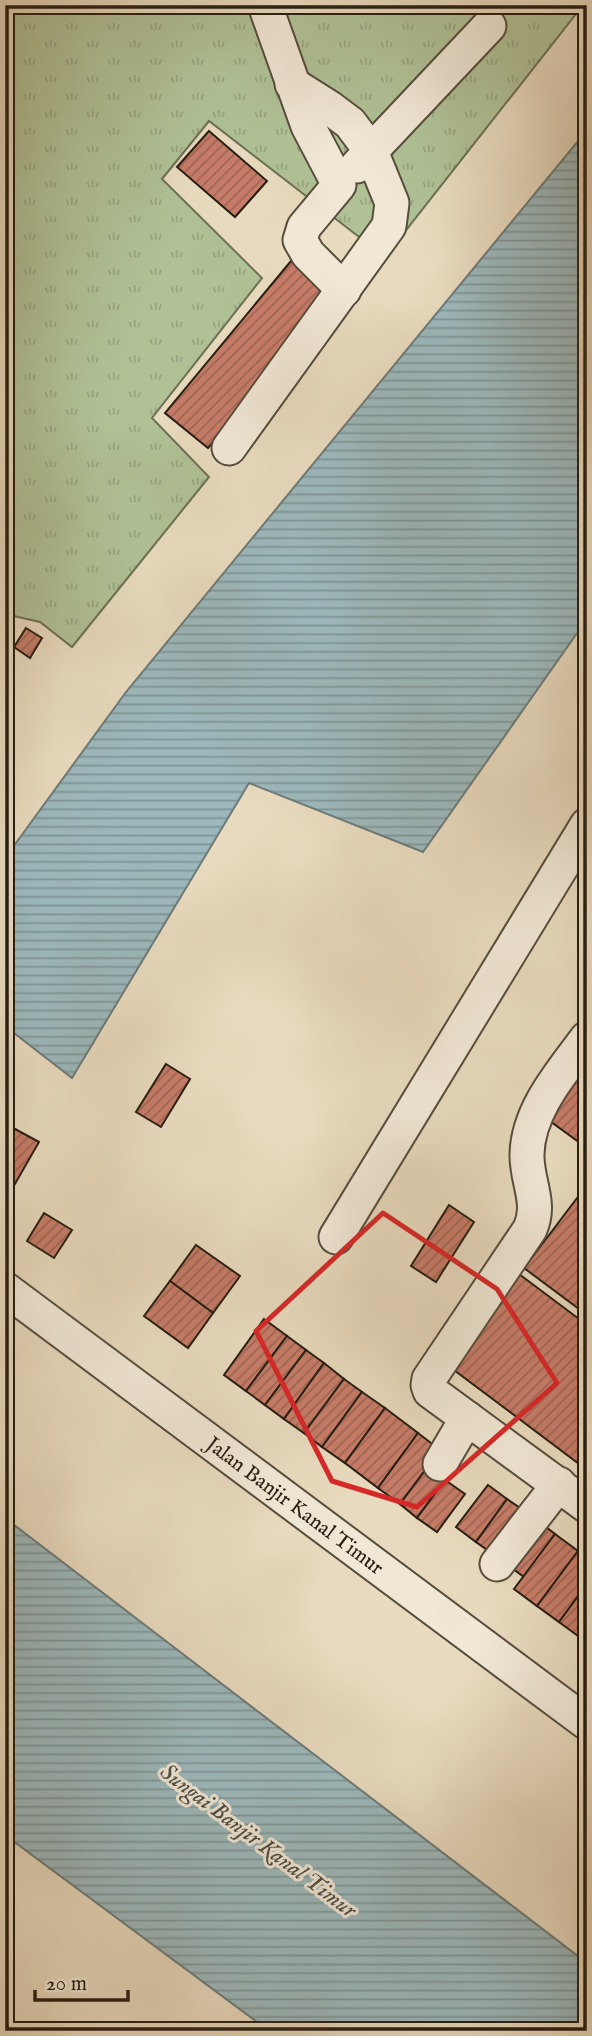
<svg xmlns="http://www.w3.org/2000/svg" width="592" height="2036" viewBox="0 0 592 2036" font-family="'IM FELL English',serif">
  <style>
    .grass { fill: url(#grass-tufts); stroke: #6c7054; stroke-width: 2 }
    .water { fill: url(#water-rules); stroke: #6d7a78; stroke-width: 2 }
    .building { fill: url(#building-hatch); stroke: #271e12; stroke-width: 2 }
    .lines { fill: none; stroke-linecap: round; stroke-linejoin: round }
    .minor-casing { stroke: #574d3d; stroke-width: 37 }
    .minor { stroke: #f0e7d5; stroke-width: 33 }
    .marked { fill: none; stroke: #d62828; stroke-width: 5; stroke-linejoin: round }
    .labels { text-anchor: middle; stroke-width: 6; stroke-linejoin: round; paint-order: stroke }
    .street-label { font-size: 21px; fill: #271e12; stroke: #f0e7d5 }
    .water-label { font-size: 23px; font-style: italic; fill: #4a4c45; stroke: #f0e7d5 }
  </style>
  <defs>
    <pattern id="grass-tufts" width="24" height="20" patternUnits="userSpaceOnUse" patternTransform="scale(1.75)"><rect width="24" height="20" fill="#b0c196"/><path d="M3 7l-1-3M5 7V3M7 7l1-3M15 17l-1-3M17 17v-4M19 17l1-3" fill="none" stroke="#97a580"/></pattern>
    <pattern id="water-rules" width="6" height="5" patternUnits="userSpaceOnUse" patternTransform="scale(1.75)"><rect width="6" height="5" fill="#9cb8bc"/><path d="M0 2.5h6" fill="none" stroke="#7f9597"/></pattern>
    <pattern id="building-hatch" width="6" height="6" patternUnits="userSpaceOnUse" patternTransform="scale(1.75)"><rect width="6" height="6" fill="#c67c68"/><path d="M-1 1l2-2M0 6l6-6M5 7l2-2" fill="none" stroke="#a16554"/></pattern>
  </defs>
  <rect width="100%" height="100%" fill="#e8dabe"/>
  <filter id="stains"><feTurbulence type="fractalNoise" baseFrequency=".00286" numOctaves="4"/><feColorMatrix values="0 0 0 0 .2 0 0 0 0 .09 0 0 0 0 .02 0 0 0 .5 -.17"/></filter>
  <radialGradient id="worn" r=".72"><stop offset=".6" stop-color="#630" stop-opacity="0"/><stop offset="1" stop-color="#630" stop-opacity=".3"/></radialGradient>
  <polygon class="grass" points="5,5 565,5 576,14 385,257 209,121 162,179 262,278 152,418 209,477 72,647 40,622 5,614"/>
  <g class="water">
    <polygon points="587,130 587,619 423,852 249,783 72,1078 5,1026 5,858 126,692"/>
    <polygon points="5,1518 587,1963 587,2031 269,2031 5,1835"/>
  </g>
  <g class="building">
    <polygon points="209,131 267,181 235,217 177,167"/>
    <polygon points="291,261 333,297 208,448 165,413"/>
    <polygon points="26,628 42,638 30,658 14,647"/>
    <polygon points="587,1058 587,1148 543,1116"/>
    <polygon points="166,1064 190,1079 161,1127 136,1112"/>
    <polygon points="5,1123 15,1129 5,1146"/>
    <polygon points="15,1129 39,1142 8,1196 5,1195 5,1146"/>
    <polygon points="587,1185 587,1315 524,1268"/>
    <polygon points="449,1205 474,1222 436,1282 411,1266"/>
    <polygon points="44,1213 72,1230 54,1258 27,1241"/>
    <polygon points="196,1245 240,1276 213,1313 170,1281"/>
    <polygon points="519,1274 587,1325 587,1470 450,1367"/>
    <polygon points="170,1281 213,1313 188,1348 144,1316"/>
    <polygon points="264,1319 287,1336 246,1391 224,1375"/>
    <polygon points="287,1336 306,1350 265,1405 246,1391"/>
    <polygon points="306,1350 324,1363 284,1419 265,1405"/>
    <polygon points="324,1363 344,1379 304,1433 284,1419"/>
    <polygon points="344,1379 362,1392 322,1447 304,1433"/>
    <polygon points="362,1392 385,1408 345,1463 322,1447"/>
    <polygon points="385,1408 418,1433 378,1488 345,1463"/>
    <polygon points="418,1433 440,1450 400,1504 378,1488"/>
    <polygon points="432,1461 449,1474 417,1518 400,1504"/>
    <polygon points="445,1480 465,1494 437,1532 417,1518"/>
    <polygon points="488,1485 507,1499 476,1542 456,1527"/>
    <polygon points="507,1499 529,1514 497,1557 476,1542"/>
    <polygon points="537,1520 555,1534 524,1577 505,1563"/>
    <polygon points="555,1534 578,1551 537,1606 514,1589"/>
    <polygon points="578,1551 587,1557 587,1584 559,1622 537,1606"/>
    <polygon points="587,1584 587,1633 582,1639 559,1622"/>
  </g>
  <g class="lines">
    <defs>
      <g id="minor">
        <polyline points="265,5 308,126 339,185 304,227 300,240 308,254 344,290"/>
        <polyline points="292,84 330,108 350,123 371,151 357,166"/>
        <polyline points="229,448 389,226 392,203 371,151 489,26"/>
        <path d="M587 1038C562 1072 528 1110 527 1154 526 1180 542 1203 530 1229L429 1379 428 1385 430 1391 587 1506"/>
        <polyline points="336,1237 587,825"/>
        <path id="s1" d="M5 1289 587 1723"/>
        <polyline points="440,1464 467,1418"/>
        <polyline points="497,1564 559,1484"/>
      </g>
    </defs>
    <use href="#minor" class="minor-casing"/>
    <use href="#minor" class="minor"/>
  </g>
  <path class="marked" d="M383 1213 497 1289 557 1383 417 1507 332 1481 256 1331Z"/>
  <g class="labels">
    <g class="street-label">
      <text dy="7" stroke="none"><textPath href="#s1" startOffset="362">Jalan Banjir Kanal Timur</textPath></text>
    </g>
    <g class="water-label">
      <text transform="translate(259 1840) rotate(37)" y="8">Sungai Banjir Kanal Timur</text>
    </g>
  </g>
  <rect width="592" height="2036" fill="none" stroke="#e8dabe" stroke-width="28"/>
  <rect x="7" y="7" width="578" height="2022" fill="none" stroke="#271e12" stroke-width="3.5"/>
  <rect x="14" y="14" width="564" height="2008" fill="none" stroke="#271e12" stroke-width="2"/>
  <path d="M35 1990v10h93v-10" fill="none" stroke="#271e12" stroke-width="3.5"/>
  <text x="46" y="1990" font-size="21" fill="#271e12" stroke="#f0e7d5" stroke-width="5" paint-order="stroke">20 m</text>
  <rect width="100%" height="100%" filter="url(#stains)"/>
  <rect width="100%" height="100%" fill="url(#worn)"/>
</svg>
